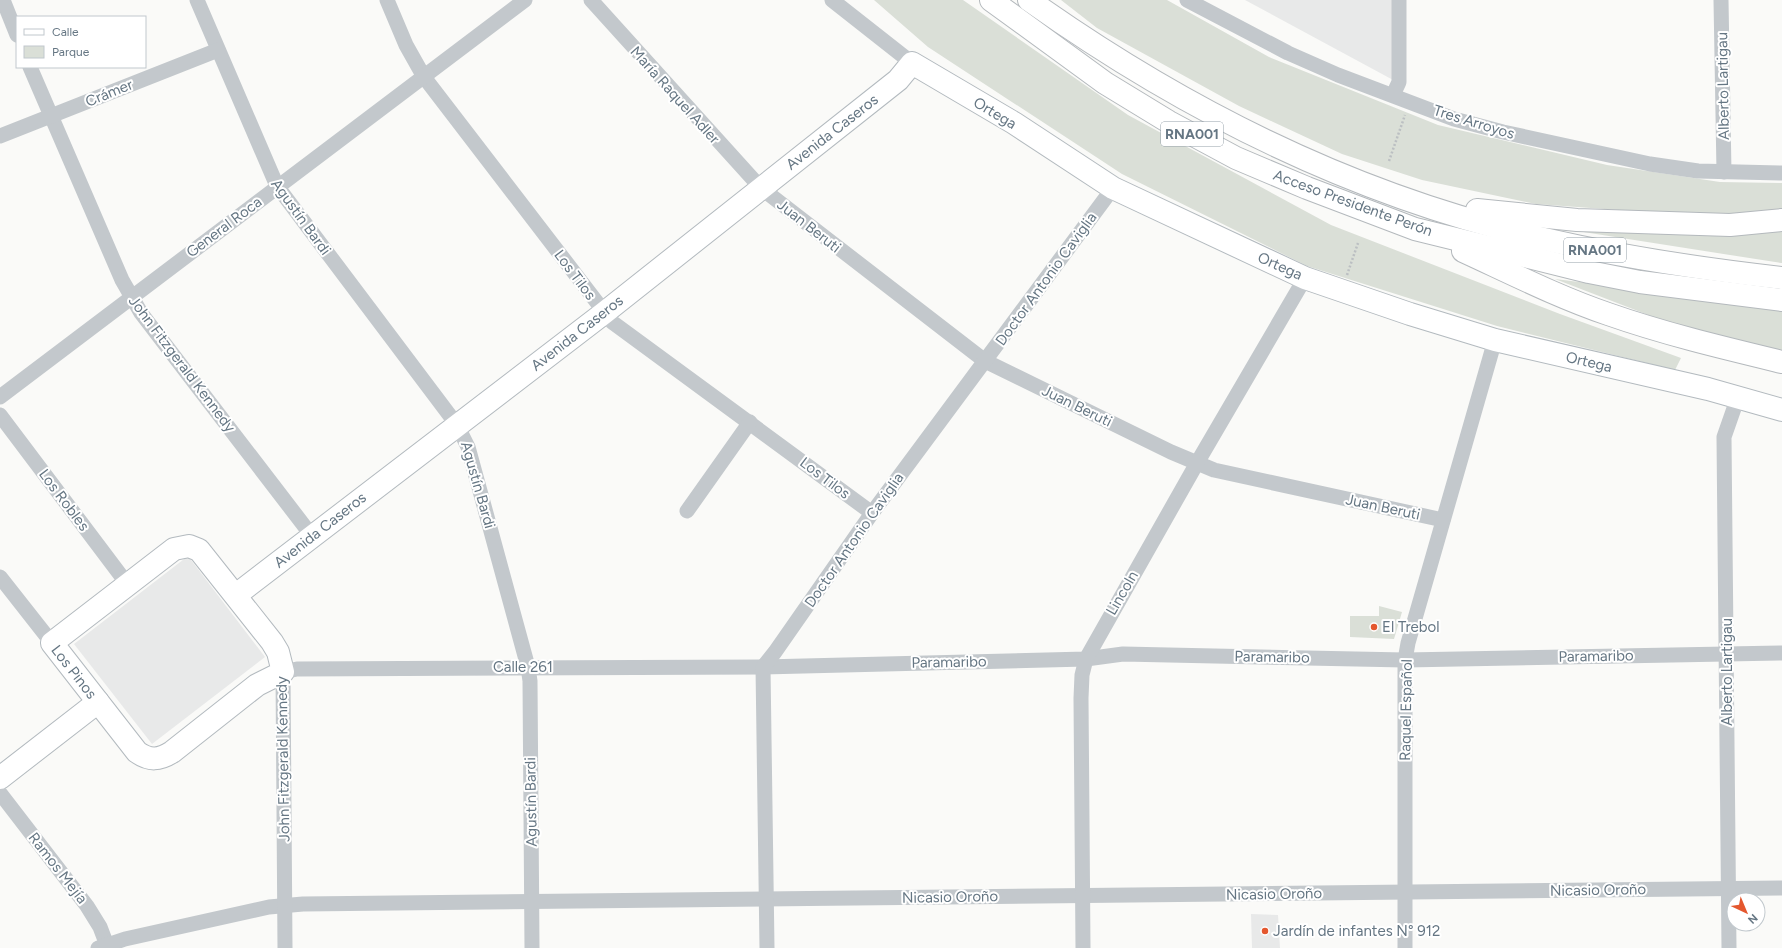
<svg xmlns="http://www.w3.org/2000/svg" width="1782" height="948" viewBox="0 0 1782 948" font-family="Figtree,sans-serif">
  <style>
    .built { fill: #e8e9e9 }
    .green { fill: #dadfd7 }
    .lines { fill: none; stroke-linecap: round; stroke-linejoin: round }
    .secondary-casing { stroke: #b3babf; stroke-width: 24 }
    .highway-casing { stroke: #b4b9bd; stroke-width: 24 }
    .path { stroke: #bbbfc2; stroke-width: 2.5; stroke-dasharray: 2 2; stroke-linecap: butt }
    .street { stroke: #c3c8cc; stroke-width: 15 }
    .secondary { stroke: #fff; stroke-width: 22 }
    .highway { stroke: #fff; stroke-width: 22 }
    .poi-dot { fill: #e4572e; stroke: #fff; stroke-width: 1.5 }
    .labels { text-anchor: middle; stroke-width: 4; stroke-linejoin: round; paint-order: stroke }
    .shield { fill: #fff; stroke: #939fa8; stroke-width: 1 }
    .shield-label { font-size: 14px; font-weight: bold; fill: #657683 }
    .street-label { font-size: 15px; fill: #657683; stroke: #fff }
    .poi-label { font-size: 15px; fill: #657683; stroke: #fff; text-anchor: start }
  </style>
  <rect width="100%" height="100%" fill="#fafaf8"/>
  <g class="built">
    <polygon points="1245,0 1397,0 1395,81"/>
    <polygon points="188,556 265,657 152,744 74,644"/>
    <polygon points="1251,914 1278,915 1280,948 1252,948"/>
  </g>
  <g class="green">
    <polygon points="874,0 963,0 1128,115 1331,225 1560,314 1681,358 1675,370 1497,326 1307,266 1122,174 928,47"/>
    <polygon points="1061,0 1167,0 1269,57 1438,125 1607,165 1720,182 1782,183 1782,212 1730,216 1632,211 1536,204 1422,180 1342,154 1239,106 1097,28"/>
    <polygon points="1782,226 1782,263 1781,263 1577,231"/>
    <polygon points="1555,279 1782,307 1782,354 1669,323"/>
    <polygon points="1379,606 1402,612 1394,639 1350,637 1350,616 1379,616"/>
  </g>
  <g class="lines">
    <defs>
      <g id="secondary">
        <path d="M189 546 199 550 272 642 278 652 283 672 257 685 172 752C159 760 150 761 137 752L52 643 174 549Z"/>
        <polyline points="236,595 604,313 898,80 912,63 1014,123 1113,188 1305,278 1410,314 1495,340 1708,389 1782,410"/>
        <polyline points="0,778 98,702"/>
      </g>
      <g id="highway">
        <polyline points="991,0 1105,83 1169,122 1236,158 1307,188 1415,229 1589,272 1640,282 1782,300"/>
        <path d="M1029 0C1184 110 1358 197 1544 239 1622 257 1702 269 1782 278"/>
        <polyline points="1477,210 1577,220 1730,225 1782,220"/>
        <path d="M1463 251C1511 273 1558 297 1608 314 1665 334 1724 348 1782 362"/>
      </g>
    </defs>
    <use href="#secondary" class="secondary-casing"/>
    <use href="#highway" class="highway-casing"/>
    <g class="path">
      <polyline points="1389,161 1405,115"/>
      <polyline points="1347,275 1358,243"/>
    </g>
    <g class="street">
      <polyline points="3,0 17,35"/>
      <polyline points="197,0 277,186 457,425 468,447 528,667 530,681 532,948"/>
      <polyline points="387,0 406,45 424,77 612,322 872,513"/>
      <polyline points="591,0 761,188 985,361 1171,452 1214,470 1443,520"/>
      <polyline points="832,0 912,63"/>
      <polyline points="1187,0 1288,53 1338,75 1454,119 1503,132 1650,164 1698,171 1782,173"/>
      <polyline points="1721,0 1724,172"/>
      <polyline points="30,67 122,280 141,313 312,536"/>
      <polyline points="1393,95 1399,82 1399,0"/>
      <polyline points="0,136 218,50"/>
      <polyline points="0,397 525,0"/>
      <polyline points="0,415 128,585"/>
      <polyline points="687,511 750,422"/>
      <polyline points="0,577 52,643"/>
      <polyline points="0,793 87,906 100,927 108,948"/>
      <polyline points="98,948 125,939 269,907 303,904 1782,888"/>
      <polyline points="285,948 283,672 297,669 763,667 1086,659 1123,654 1405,660 1782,653"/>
      <polyline points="767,948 763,667 775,652 872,513 1113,188"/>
      <polyline points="1083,948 1081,698 1082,675 1086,659 1197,463 1305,278"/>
      <polyline points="1405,948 1405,660 1408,643 1495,340"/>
      <polyline points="1729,948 1724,437 1738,397"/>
    </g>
    <use href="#secondary" class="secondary"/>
    <use href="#highway" class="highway"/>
  </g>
  <g class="poi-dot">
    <circle cx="1374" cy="627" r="4"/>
    <circle cx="1265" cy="931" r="4"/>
  </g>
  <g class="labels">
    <g class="shield">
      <rect x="1161" y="122" width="62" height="24" rx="3"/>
      <rect x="1564" y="238" width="62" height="24" rx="3"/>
    </g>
    <g class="shield-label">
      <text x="1192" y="139">RNA001</text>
      <text x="1595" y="255">RNA001</text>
    </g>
    <g class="street-label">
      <text transform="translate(1723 86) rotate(-91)" y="5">Alberto Lartigau</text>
      <text transform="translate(109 93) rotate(-22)" y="5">Crámer</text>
      <text transform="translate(675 95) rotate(48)" y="5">María Raquel Adler</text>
      <text transform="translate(995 113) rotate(31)" y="5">Ortega</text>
      <text transform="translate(1474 122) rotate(17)" y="5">Tres Arroyos</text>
      <text transform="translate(832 132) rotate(-38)" y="5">Avenida Caseros</text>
      <text transform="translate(1353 203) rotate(20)" y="5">Acceso Presidente Perón</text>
      <text transform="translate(301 217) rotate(54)" y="5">Agustín Bardi</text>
      <text transform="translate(809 226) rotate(38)" y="5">Juan Beruti</text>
      <text transform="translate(224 227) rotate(-37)" y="5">General Roca</text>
      <text transform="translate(1280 266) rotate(24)" y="5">Ortega</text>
      <text transform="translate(575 275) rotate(53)" y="5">Los Tilos</text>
      <text transform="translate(1046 279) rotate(-54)" y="5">Doctor Antonio Caviglia</text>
      <text transform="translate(577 333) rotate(-38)" y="5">Avenida Caseros</text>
      <text transform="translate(1589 362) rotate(13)" y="5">Ortega</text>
      <text transform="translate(182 364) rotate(53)" y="5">John Fitzgerald Kennedy</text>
      <text transform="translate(1077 406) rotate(26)" y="5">Juan Beruti</text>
      <text transform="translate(825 478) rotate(37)" y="5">Los Tilos</text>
      <text transform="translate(478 485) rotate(74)" y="5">Agustín Bardi</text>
      <text transform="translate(64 500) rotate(53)" y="5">Los Robles</text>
      <text transform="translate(1383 507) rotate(12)" y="5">Juan Beruti</text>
      <text transform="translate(320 530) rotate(-38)" y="5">Avenida Caseros</text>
      <text transform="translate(854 540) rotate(-55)" y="5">Doctor Antonio Caviglia</text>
      <text transform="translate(1122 593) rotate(-60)" y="5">Lincoln</text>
      <text transform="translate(1596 656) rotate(-1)" y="5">Paramaribo</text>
      <text transform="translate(1272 657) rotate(1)" y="5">Paramaribo</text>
      <text transform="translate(949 662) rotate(-1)" y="5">Paramaribo</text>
      <text x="523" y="672">Calle 261</text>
      <text transform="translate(74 672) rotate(52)" y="5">Los Pinos</text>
      <text transform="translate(1727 672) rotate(-90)" y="5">Alberto Lartigau</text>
      <text transform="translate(1406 710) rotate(-89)" y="5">Raquel Español</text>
      <text transform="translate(283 759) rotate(-91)" y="5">John Fitzgerald Kennedy</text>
      <text transform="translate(531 802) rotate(-91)" y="5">Agustín Bardi</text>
      <text transform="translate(58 868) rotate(52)" y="5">Ramos Mejía</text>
      <text transform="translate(1598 890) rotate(-1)" y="5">Nicasio Oroño</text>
      <text transform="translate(1274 894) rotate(-1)" y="5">Nicasio Oroño</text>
      <text transform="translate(950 897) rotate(-1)" y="5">Nicasio Oroño</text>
    </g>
    <g class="poi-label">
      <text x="1382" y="632">El Trebol</text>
      <text x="1273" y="936">Jardín de infantes N° 912</text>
    </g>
  </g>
  <rect x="16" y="16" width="130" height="52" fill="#ffffff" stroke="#c1c8cd"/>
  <rect x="24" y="29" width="20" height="6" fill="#ffffff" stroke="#c1c8cd"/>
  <text x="52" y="36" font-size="12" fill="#657683">Calle</text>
  <rect x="24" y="46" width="20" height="12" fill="#dadfd7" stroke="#c1c8cd"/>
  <text x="52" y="56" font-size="12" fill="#657683">Parque</text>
  <g transform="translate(1746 912) rotate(136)"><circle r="19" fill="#ffffff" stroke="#c1c8cd"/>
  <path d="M0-3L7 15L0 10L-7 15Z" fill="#e4572e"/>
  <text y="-6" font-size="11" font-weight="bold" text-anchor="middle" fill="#657683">N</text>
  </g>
</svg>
